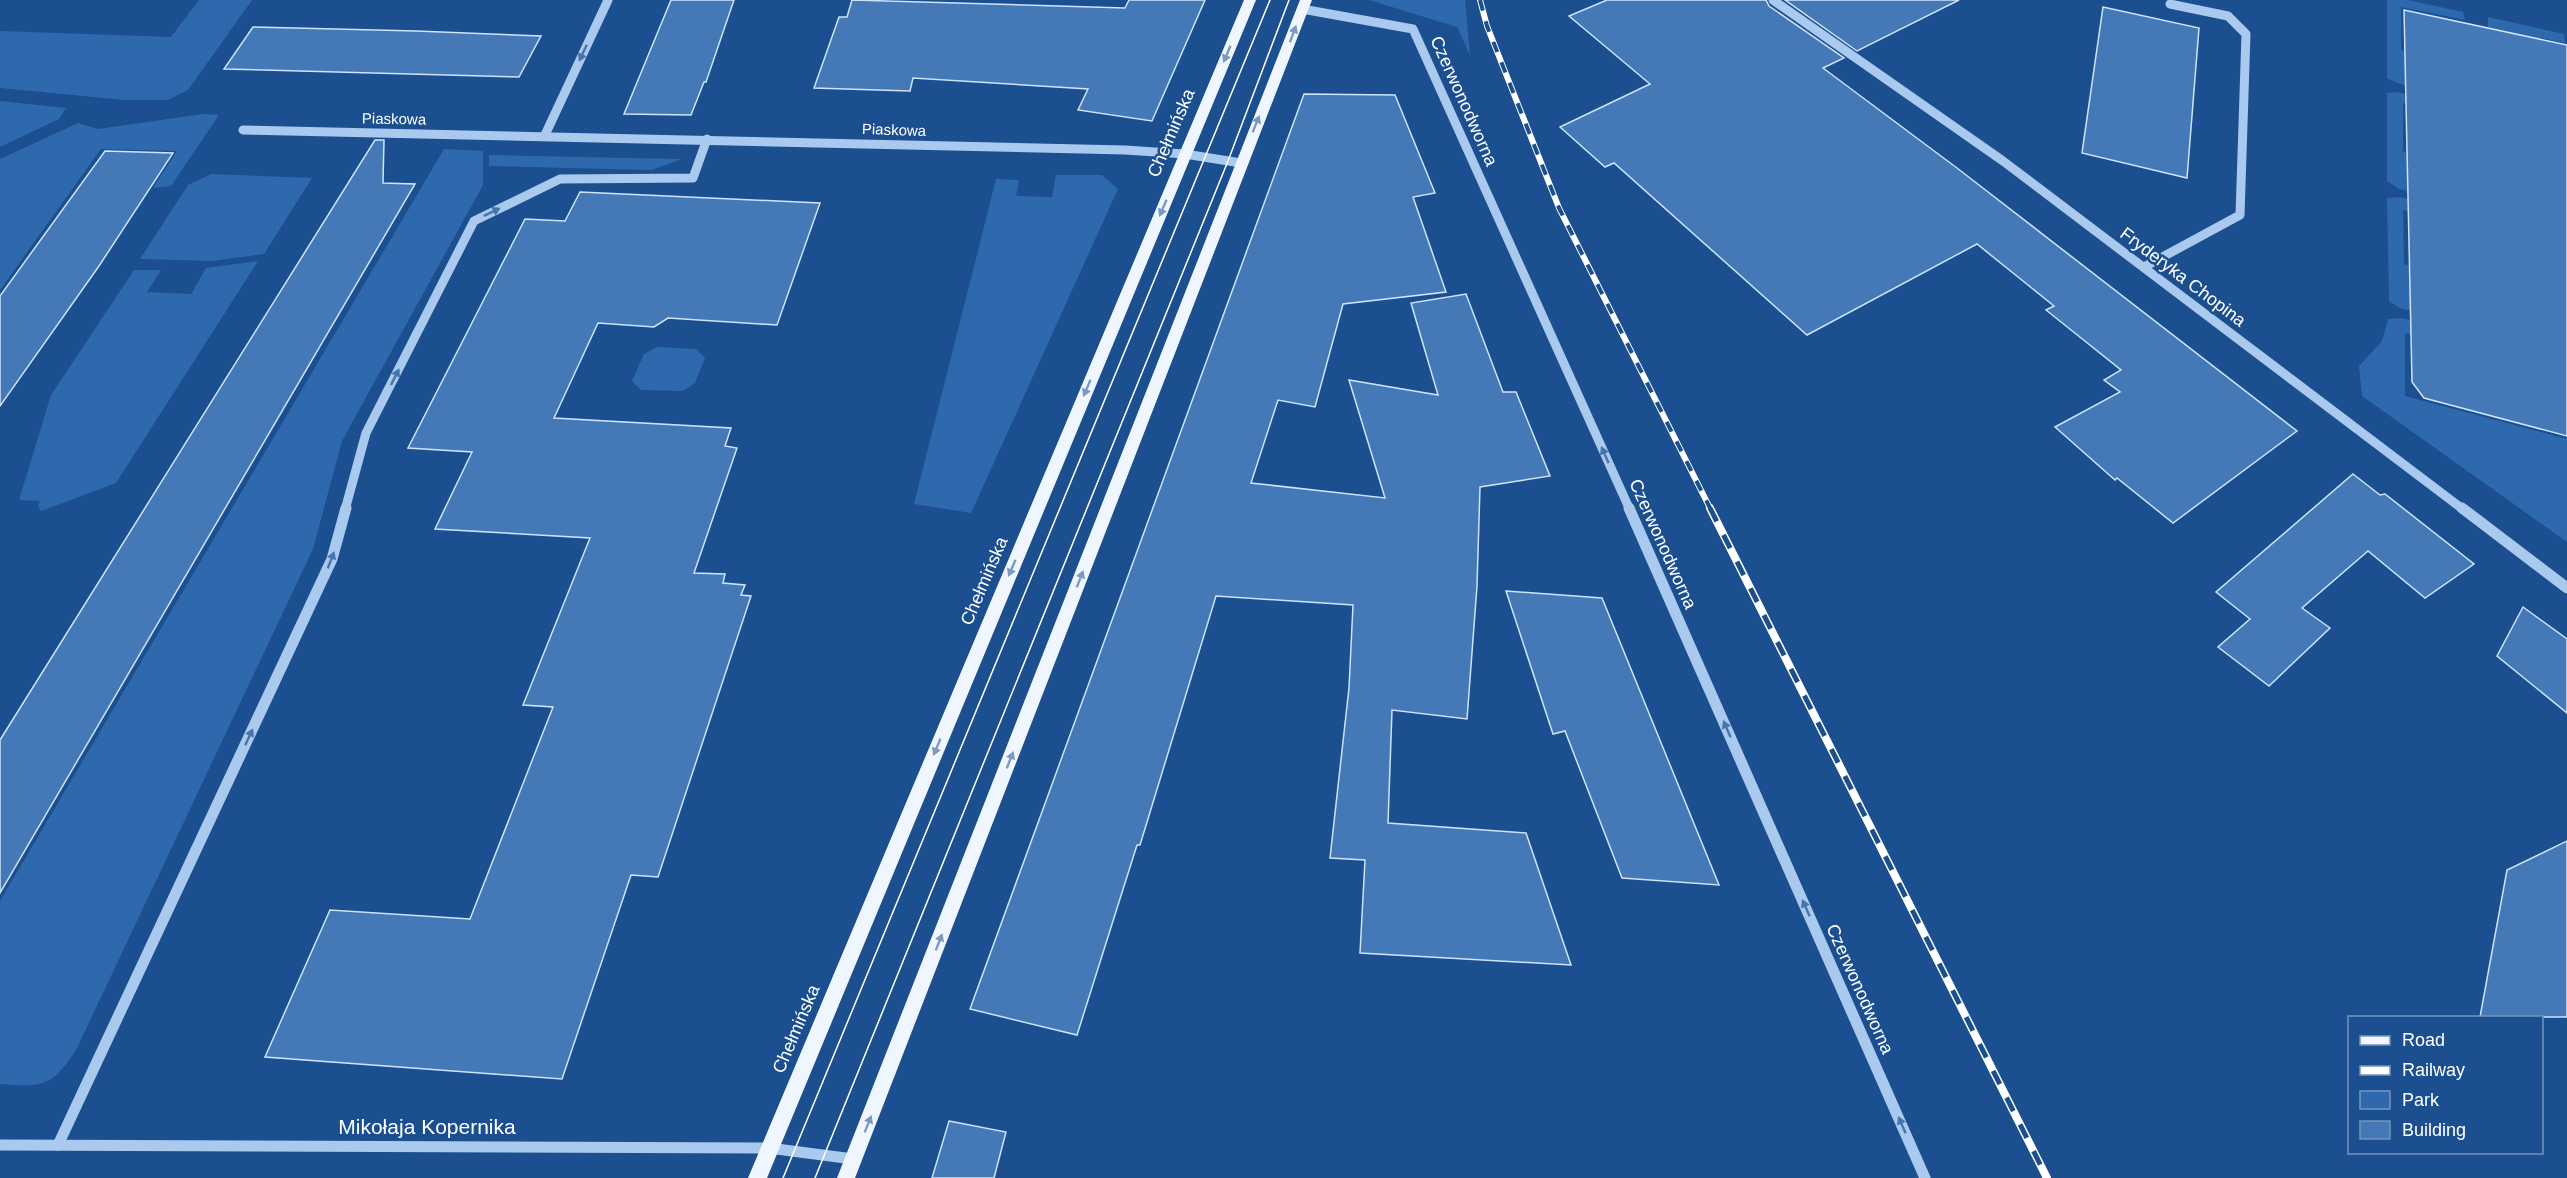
<svg xmlns="http://www.w3.org/2000/svg" width="2567" height="1178" viewBox="0 0 2567 1178" font-family="Arial,sans-serif">
  <style>
    .green { fill: #2e69ad }
    .building { fill: #4478b7; stroke: #cfe3fa; stroke-width: 1.5 }
    .lines { fill: none; stroke-linecap: round; stroke-linejoin: round }
    .minor-far1 { stroke: #a9c9ee; stroke-width: 9 }
    .minor { stroke: #a9c9ee; stroke-width: 11 }
    .major { fill: #f0f6ff; fill-rule: evenodd }
    .tram { stroke: #fff; stroke-width: 1.5 }
    .rail-far1-casing { stroke: #fff; stroke-width: 6 }
    .rail-casing { stroke: #fff; stroke-width: 8 }
    .rail-far1 { stroke: #1b4f8f; stroke-width: 4; stroke-dasharray: 11; stroke-linecap: butt }
    .rail { stroke: #1b4f8f; stroke-width: 5; stroke-dasharray: 15; stroke-linecap: butt }
    .oneway { fill: #7b9ac1 }
    .oneway2 { fill: #4674ac }
    .labels { text-anchor: middle; stroke-width: 5; stroke-linejoin: round; paint-order: stroke }
    .far-street-label { font-size: 15px; fill: #fff; stroke: #1b4f8f }
    .street-label { font-size: 18px; fill: #fff; stroke: #1b4f8f }
    .near-street-label { font-size: 21px; fill: #fff; stroke: #1b4f8f }
  </style>
  <rect width="100%" height="100%" fill="#1b4f8f"/>
  <g class="green">
    <polygon points="199,0 252,0 188,90 168,100 124,100 0,88 0,31 171,37"/>
    <polygon points="1369,0 1465,0 1470,55 1457,27"/>
    <path d="M2387 0H2408L2463 12 2465 20 2401 7V50L2567 87C2511 90 2438 105 2387 78Z"/>
    <polygon points="2488,17 2564,34 2565,43 2488,27"/>
    <polygon points="2397,92 2467,108 2472,119 2403,103 2403,152 2567,191 2567,229 2399,189 2387,181 2387,93"/>
    <polygon points="0,101 66,108 59,119 0,147"/>
    <polygon points="203,114 219,115 171,186 153,188 177,151 101,149 0,290 0,159 78,123 98,129"/>
    <path d="M444 149 483 151V185L342 441 313 549 76 1050C51 1088 42 1087 0 1084V901Z"/>
    <polygon points="489,155 682,159 652,170 489,166"/>
    <polygon points="211,174 312,178 264,254 213,261 140,259 188,185"/>
    <polygon points="1056,175 1102,175 1118,189 971,513 914,504 996,179 1019,180 1016,196 1052,197"/>
    <polygon points="2400,197 2470,214 2476,227 2403,210 2404,264 2567,306 2451,322 2400,308 2389,301 2387,198"/>
    <polygon points="258,261 116,483 41,511 38,505 40,501 19,500 51,395 134,270 161,270 147,292 191,294 206,268"/>
    <polygon points="2402,318 2482,340 2483,354 2405,333 2405,396 2567,439 2567,542 2362,396 2359,366 2382,341 2388,319"/>
    <polygon points="657,347 696,349 705,358 695,383 683,391 641,390 632,381 644,354"/>
  </g>
  <g class="building">
    <polygon points="671,0 734,0 706,82 704,82 691,115 624,114"/>
    <polygon points="852,0 1125,8 1129,0 1205,0 1152,121 1078,110 1088,89 913,78 910,91 814,88 839,17 847,17"/>
    <polygon points="1607,0 1766,0 1769,6 1844,58 1823,68 1957,168 2297,431 2173,523 2117,478 2115,480 2055,427 2120,392 2104,380 2121,370 2046,310 2054,306 1977,244 1807,335 1614,163 1605,167 1560,127 1650,84 1569,16"/>
    <polygon points="1785,0 1959,0 1857,51"/>
    <polygon points="2103,7 2199,28 2187,178 2082,153"/>
    <polygon points="2404,10 2567,45 2567,436 2424,398 2412,382"/>
    <polygon points="253,27 416,31 541,36 519,77 224,69"/>
    <polygon points="1304,94 1395,95 1435,193 1413,197 1446,292 1343,304 1315,407 1278,400 1251,483 1385,498 1349,380 1438,395 1411,303 1466,294 1503,392 1516,392 1550,476 1480,487 1477,586 1467,719 1392,710 1388,823 1526,833 1571,965 1360,953 1365,860 1330,858 1349,688 1353,605 1216,596 1140,845 1137,845 1077,1035 970,1009"/>
    <polygon points="375,140 384,140 383,183 415,184 0,893 0,740"/>
    <polygon points="105,151 173,153 99,266 0,406 0,296"/>
    <polygon points="580,192 820,203 777,325 668,318 654,327 598,323 554,418 731,428 725,446 737,448 694,573 725,574 723,583 745,585 741,595 751,596 658,877 631,875 562,1079 265,1057 330,910 470,919 553,707 523,705 590,538 435,529 472,452 408,448 525,219 565,221"/>
    <polygon points="2353,474 2380,495 2385,494 2474,564 2425,598 2368,551 2302,608 2330,628 2269,686 2218,647 2250,619 2216,592"/>
    <polygon points="1506,591 1602,598 1719,885 1622,878 1565,731 1553,734"/>
    <polygon points="2523,607 2567,639 2567,713 2497,656"/>
    <polygon points="2567,841 2567,1017 2480,1017 2507,870"/>
    <polygon points="949,1121 1006,1132 994,1178 932,1178"/>
  </g>
  <g class="lines">
    <g class="minor-far1">
      <polyline points="1773,0 2003,161 2464,510"/>
      <polyline points="1302,9 1413,29 1630,510"/>
      <polyline points="243,130 1125,150 1185,154 1241,163"/>
      <polyline points="545,135 608,0"/>
      <polyline points="2144,267 2240,215 2246,34 2228,16 2170,4"/>
      <polyline points="345,510 366,433 474,221 560,179 693,178 707,139"/>
    </g>
    <g class="minor">
      <polyline points="1629,508 1925,1178"/>
      <polyline points="2462,508 2567,588"/>
      <polyline points="0,1145 769,1148 853,1159"/>
      <polyline points="58,1145 332,559 346,508"/>
    </g>
    <g class="major">
      <polygon points="1244,0 1256,0 767,1178 748,1178"/>
      <polygon points="1300,0 1312,0 855,1178 837,1178"/>
    </g>
    <g class="tram">
      <polyline points="783,1178 1270,0"/>
      <polyline points="815,1178 1228,161 1289,0"/>
    </g>
    <defs>
      <polyline id="rail-far1" points="1480,0 1487,26 1559,208 1711,510"/>
      <polyline id="rail" points="1710,508 2047,1178"/>
    </defs>
    <use href="#rail-far1" class="rail-far1-casing"/>
    <use href="#rail" class="rail-casing"/>
    <use href="#rail-far1" class="rail-far1"/>
    <use href="#rail" class="rail"/>
  </g>
  <defs><path id="oneway-solid" d="M-6-.8H1V-3.2L6.5 0L1 3.2V.8H-6Z" transform="scale(1.5)"/></defs>
  <g class="oneway">
    <use href="#oneway-solid" transform="translate(1293 34) rotate(-70)"/>
    <use href="#oneway-solid" transform="translate(1227 54) rotate(113)"/>
    <use href="#oneway-solid" transform="translate(1256 124) rotate(-68)"/>
    <use href="#oneway-solid" transform="translate(1163 208) rotate(113)"/>
    <use href="#oneway-solid" transform="translate(1087 388) rotate(113)"/>
    <use href="#oneway-solid" transform="translate(1012 568) rotate(113)"/>
    <use href="#oneway-solid" transform="translate(1080 579) rotate(-69)"/>
    <use href="#oneway-solid" transform="translate(937 747) rotate(113)"/>
    <use href="#oneway-solid" transform="translate(1010 760) rotate(-69)"/>
    <use href="#oneway-solid" transform="translate(939 942) rotate(-69)"/>
    <use href="#oneway-solid" transform="translate(868 1124) rotate(-68)"/>
  </g>
  <g class="oneway2">
    <use href="#oneway-solid" transform="translate(583 53) rotate(115)"/>
    <use href="#oneway-solid" transform="translate(492 212) rotate(-26)"/>
    <use href="#oneway-solid" transform="translate(395 377) rotate(-63)"/>
    <use href="#oneway-solid" transform="translate(1605 455) rotate(-114)"/>
    <use href="#oneway-solid" transform="translate(331 560) rotate(-69)"/>
    <use href="#oneway-solid" transform="translate(1727 729) rotate(-114)"/>
    <use href="#oneway-solid" transform="translate(249 737) rotate(-65)"/>
    <use href="#oneway-solid" transform="translate(1806 908) rotate(-114)"/>
    <use href="#oneway-solid" transform="translate(1902 1125) rotate(-114)"/>
  </g>
  <g class="labels">
    <g class="far-street-label">
      <text transform="translate(394 119) rotate(1)" y="5">Piaskowa</text>
      <text transform="translate(894 130) rotate(2)" y="5">Piaskowa</text>
    </g>
    <g class="street-label">
      <text transform="translate(1464 101) rotate(66)" y="6">Czerwonodworna</text>
      <text transform="translate(1171 133) rotate(-67)" y="6">Chełmińska</text>
      <text transform="translate(2183 277) rotate(37)" y="6">Fryderyka Chopina</text>
      <text transform="translate(1663 544) rotate(66)" y="6">Czerwonodworna</text>
      <text transform="translate(984 581) rotate(-67)" y="6">Chełmińska</text>
      <text transform="translate(1860 989) rotate(66)" y="6">Czerwonodworna</text>
      <text transform="translate(796 1029) rotate(-67)" y="6">Chełmińska</text>
    </g>
    <g class="near-street-label">
      <text x="427" y="1134">Mikołaja Kopernika</text>
    </g>
  </g>
  <rect x="2348" y="1016" width="195" height="138" fill="#1b4f8f" stroke="#7695bc" stroke-width="1.5"/>
  <rect x="2360" y="1036" width="30" height="9" fill="#f0f6ff" stroke="#7695bc" stroke-width="1.5"/>
  <text x="2402" y="1046" font-size="18" fill="#ffffff">Road</text>
  <rect x="2360" y="1066" width="30" height="9" fill="#ffffff" stroke="#7695bc" stroke-width="1.5"/>
  <text x="2402" y="1076" font-size="18" fill="#ffffff">Railway</text>
  <rect x="2360" y="1091" width="30" height="18" fill="#2e69ad" stroke="#7695bc" stroke-width="1.5"/>
  <text x="2402" y="1106" font-size="18" fill="#ffffff">Park</text>
  <rect x="2360" y="1121" width="30" height="18" fill="#4478b7" stroke="#7695bc" stroke-width="1.5"/>
  <text x="2402" y="1136" font-size="18" fill="#ffffff">Building</text>
</svg>
